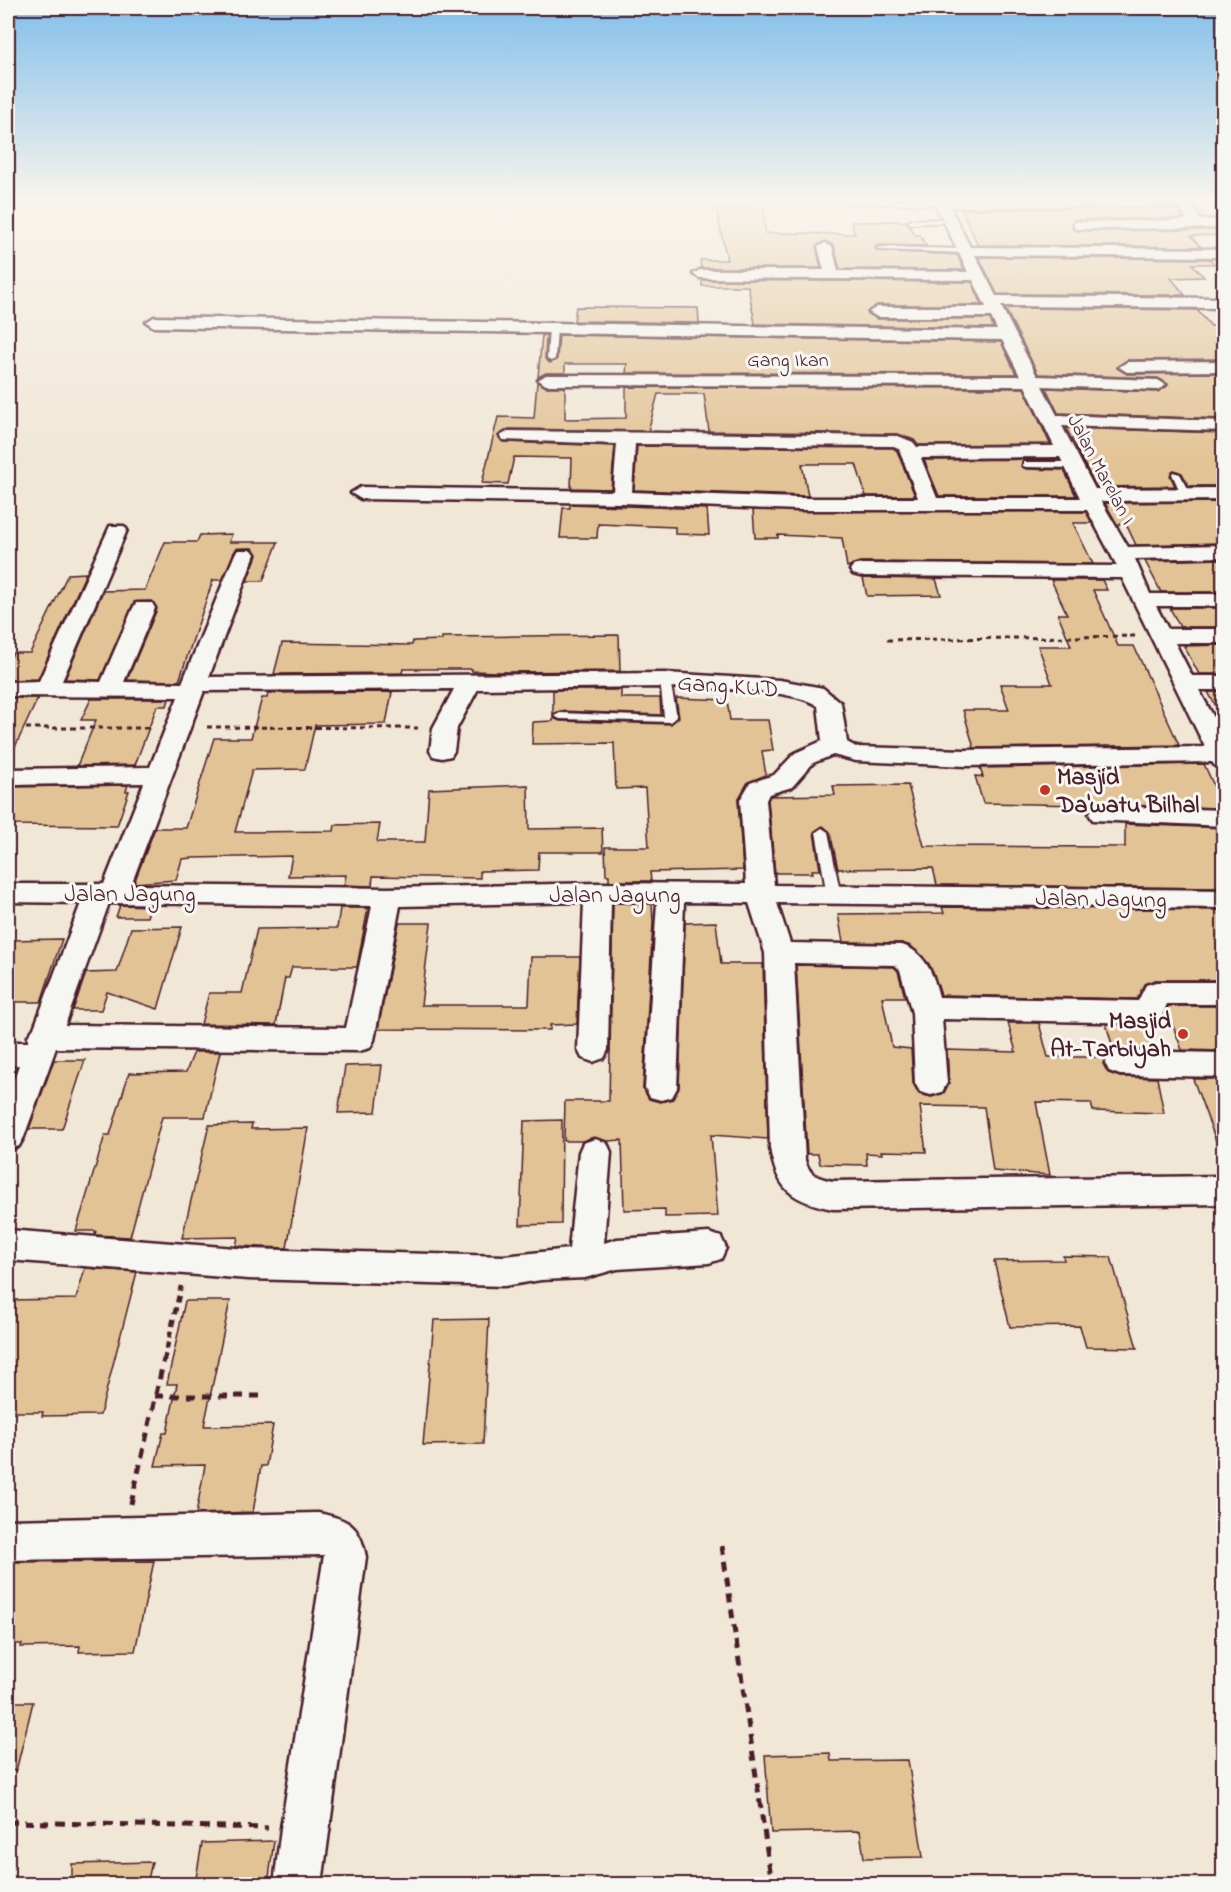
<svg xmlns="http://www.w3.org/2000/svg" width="1231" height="1892" viewBox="0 0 1231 1892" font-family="'Indie Flower',sans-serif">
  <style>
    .building { fill: #e2c395; stroke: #4a1f2b; stroke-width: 1.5 }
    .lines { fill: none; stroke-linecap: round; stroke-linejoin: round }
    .lane-casing { stroke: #4a1f2b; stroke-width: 4 }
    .street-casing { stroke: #4a1f2b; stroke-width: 5 }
    .path-far2 { stroke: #4a1f2b; stroke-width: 3; stroke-dasharray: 5 4; stroke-linecap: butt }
    .path-far1 { stroke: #4a1f2b; stroke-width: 4.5; stroke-dasharray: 7 5; stroke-linecap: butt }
    .path { stroke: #4a1f2b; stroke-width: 5; stroke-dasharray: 9 7; stroke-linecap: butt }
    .lane { fill: #f6f6f2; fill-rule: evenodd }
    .street { fill: #f6f6f2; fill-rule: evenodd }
    .poi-dot { fill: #c8321e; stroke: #f6f6f2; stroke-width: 2 }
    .labels { text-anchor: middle; stroke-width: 6; stroke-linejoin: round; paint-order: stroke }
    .far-street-label { font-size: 20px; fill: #4a1f2b; stroke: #f6f6f2 }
    .street-label { font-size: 24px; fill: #4a1f2b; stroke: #f6f6f2 }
    .poi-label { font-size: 24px; font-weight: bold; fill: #4a1f2b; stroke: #f6f6f2; text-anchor: start }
  </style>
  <rect width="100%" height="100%" fill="#f0e7d6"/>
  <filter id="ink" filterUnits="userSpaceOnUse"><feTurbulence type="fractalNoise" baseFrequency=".0167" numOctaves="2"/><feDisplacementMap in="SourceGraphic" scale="12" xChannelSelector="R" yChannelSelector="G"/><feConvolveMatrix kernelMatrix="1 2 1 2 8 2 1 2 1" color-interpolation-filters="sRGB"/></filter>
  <g filter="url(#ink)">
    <g class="building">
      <polygon points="1193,203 1224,203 1224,218 1201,218"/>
      <polygon points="716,208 764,208 765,233 855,234 851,222 906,221 915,235 920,235 926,246 877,245 875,247 877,251 957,255 964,270 840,269 834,246 826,241 816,246 821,268 701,268 700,260 727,260"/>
      <polygon points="1174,208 1178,210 1183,218 1074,220 1072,228 1079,231 1224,230 1224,235 1191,236 1201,247 978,245 961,209"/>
      <polygon points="979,257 1210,259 1214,264 1192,264 1204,277 1171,278 1185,295 997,294"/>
      <polygon points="702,280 972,282 982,305 877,305 867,313 877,319 990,319 993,328 755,324 748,286 702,286"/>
      <polygon points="576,307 698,308 699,323 574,321"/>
      <polygon points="1005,308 1197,310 1211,326 1224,326 1224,359 1127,360 1117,368 1127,374 1224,373 1224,419 1058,413 1046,388 1158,392 1168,384 1158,378 1038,374"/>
      <polygon points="542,335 546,335 545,359 550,363 557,359 559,335 1001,342 1016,374 626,373 627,364 565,364 565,373 546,373 538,377"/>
      <polygon points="537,382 546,387 565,387 565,419 626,418 626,387 1024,388 1050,444 918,445 914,440 898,434 709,431 704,394 658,394 648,431 509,429 498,436 503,442 615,446 611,489 571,488 572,458 514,457 508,484 482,483 498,417 534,418"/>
      <polygon points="1066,428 1224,433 1224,486 1189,486 1182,473 1174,470 1170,475 1175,486 1096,487"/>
      <polygon points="637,446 893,448 897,451 915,496 866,496 856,464 802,464 808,496 634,490"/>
      <polygon points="1059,459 1023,460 1021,466 1026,469 1064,470 1076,496 939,496 924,460"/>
      <polygon points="1224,502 1224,543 1136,545 1126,524 1117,524 1105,503"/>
      <polygon points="570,504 707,509 709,535 675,534 675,527 598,524 597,538 560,538 563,508 570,508"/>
      <polygon points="753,510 1086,512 1092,523 1073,523 1093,564 860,562 847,567 842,538 778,535 778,538 755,538"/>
      <polygon points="232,534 229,542 278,542 263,581 247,581 257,555 252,548 236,549 222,580 213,580 179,681 127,680 157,609 152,601 134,602 100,680 65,679 103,591 145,590 165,542 197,542 200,535"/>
      <polygon points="1224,559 1224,592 1161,592 1145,561"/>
      <polygon points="86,573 38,679 8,680 8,663 13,653 30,653 68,574"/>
      <polygon points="863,578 936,579 941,595 867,596"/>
      <polygon points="1051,580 1102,580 1107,590 1093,590 1118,646 1134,646 1179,745 974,748 963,710 1009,710 1000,684 1052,684 1038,646 1071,646 1058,614 1067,614"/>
      <polygon points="1170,608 1224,608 1224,627 1180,627"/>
      <polygon points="619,635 620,671 497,672 472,671 472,669 403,669 402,673 274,674 282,643 412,645 413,641 442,640 442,637"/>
      <polygon points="1224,645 1224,674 1199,674 1184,646"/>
      <polygon points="553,690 621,690 621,698 660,698 661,715 560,711 553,714"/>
      <polygon points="392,692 386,724 315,725 305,769 252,770 235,832 334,831 335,825 380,824 377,842 425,842 429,789 528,785 529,829 602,828 603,852 539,852 538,870 480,871 480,878 373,876 372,886 344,885 346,875 288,876 292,856 192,858 182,859 176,880 134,883 155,828 186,828 214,738 251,738 262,698 267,698 268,693"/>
      <polygon points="1208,692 1224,692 1224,721"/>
      <polygon points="8,698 38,698 8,762"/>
      <polygon points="676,698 727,700 730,720 768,720 773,750 762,751 766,775 748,782 738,800 743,870 650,872 651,881 609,881 609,875 606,875 605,847 649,847 645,788 616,789 614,743 532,744 533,722 553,721 553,718 560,721 671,724 679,717"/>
      <polygon points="91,699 169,699 167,706 157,706 135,765 77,766 96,720 81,720"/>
      <polygon points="1204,764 1224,808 983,803 975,776 983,777 980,768"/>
      <polygon points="128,785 126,791 129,791 117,826 8,825 8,787"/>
      <polygon points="908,785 924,846 1125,847 1125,824 1224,828 1224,888 937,885 933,868 838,869 830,832 823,826 814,832 820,870 812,870 813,873 775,873 768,800 770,796 835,795 833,786"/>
      <polygon points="613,903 652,904 653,923 643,1088 649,1099 660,1102 673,1099 679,1088 685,923 716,922 721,964 763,964 768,1139 711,1135 718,1216 665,1217 665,1209 624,1210 622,1140 607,1141 594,1137 582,1141 564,1141 565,1101 609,1101"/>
      <polygon points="120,905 150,906 147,917 116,917"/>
      <polygon points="942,907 1224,910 1224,980 1155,980 1144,984 1137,999 941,995 929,964 911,946 902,943 843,942 838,914 944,913"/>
      <polygon points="340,908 368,908 357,967 292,967 289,978 285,978 276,1025 201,1024 209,993 242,993 257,929 337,928"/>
      <polygon points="399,923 431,923 421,1005 529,1005 531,957 580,957 577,1024 550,1025 550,1030 378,1029"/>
      <polygon points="182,927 158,1009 107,992 101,1010 73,1010 86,973 117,972 131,928"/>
      <polygon points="62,939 41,1002 8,1002 8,940"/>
      <polygon points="796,965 894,967 898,971 905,997 882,997 892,1047 911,1049 913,1083 919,1094 932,1097 944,1093 949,1083 947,1050 1016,1052 1008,1023 1039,1023 1048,1057 1106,1057 1103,1064 1108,1073 1120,1077 1157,1078 1164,1113 1093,1111 1091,1103 1036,1102 1050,1175 993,1171 984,1107 920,1106 926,1152 881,1151 882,1154 866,1153 867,1165 820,1164 818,1154 807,1154"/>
      <polygon points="1168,1006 1224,1006 1224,1051 1182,1050 1167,1010"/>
      <polygon points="1106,1024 1145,1025 1151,1049 1114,1051"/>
      <polygon points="194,1052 220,1052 205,1117 162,1117 130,1237 95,1235 96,1231 76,1231 105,1135 110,1135 129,1073 186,1072"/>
      <polygon points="54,1060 85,1060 62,1129 29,1129"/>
      <polygon points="382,1065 376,1112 338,1113 345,1066"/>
      <polygon points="1193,1079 1224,1079 1224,1153 1221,1154"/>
      <polygon points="562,1120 561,1224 520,1225 524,1121"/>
      <polygon points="252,1124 251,1129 308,1128 287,1248 236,1246 238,1237 182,1238 209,1125"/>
      <polygon points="1063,1256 1111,1257 1137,1348 1086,1347 1080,1326 1010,1327 994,1261 1064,1260"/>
      <polygon points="85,1268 137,1272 100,1415 42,1416 43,1412 8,1412 8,1300 76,1299"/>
      <polygon points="185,1301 230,1301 204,1426 273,1425 266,1466 261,1466 253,1512 196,1514 205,1465 155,1466 163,1433 167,1433 177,1384 167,1384"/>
      <polygon points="489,1319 483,1444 423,1445 434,1320"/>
      <polygon points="154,1561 135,1651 79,1652 80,1646 21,1647 22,1644 8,1644 8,1562"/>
      <polygon points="8,1702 33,1702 16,1771 8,1769"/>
      <polygon points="830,1753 831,1761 908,1760 923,1857 864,1858 860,1831 771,1833 765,1755"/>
      <polygon points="274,1841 268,1884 195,1884 202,1843"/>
      <polygon points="152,1862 147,1884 72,1884 72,1864"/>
    </g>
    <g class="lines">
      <defs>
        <g id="lane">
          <polygon points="792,199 941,201 944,203 941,205 795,201"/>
          <polygon points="950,219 952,222 911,224 908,222 911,220"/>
          <polygon points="877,247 966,249 969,251 966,253 879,250"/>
          <polygon points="553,325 557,327 555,359 551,361 547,359 549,327"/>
          <polygon points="1023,462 1073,462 1077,465 1073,468 1026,467 1023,466"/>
          <polygon points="1173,472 1180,474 1191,494 1189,496 1181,494 1172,474"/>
          <polygon points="665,677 670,680 677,717 671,722 560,719 554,716 560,713 664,717 660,680"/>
          <polygon points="822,828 828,832 841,896 834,900 827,896 816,832"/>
        </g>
        <g id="street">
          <path d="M933 199H1177L1190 202 1200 220H1224V228L1079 229 1074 228V222L1187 220 1180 208 1174 206 950 207 970 247 1224 249V257L975 255 996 296 1224 298V308L1001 306 1037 376 1158 380 1166 385 1158 390 1042 386 1057 415 1224 421V431L1062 426 1095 489 1224 488V500L1101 501 1128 547 1224 545V557L1135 559 1150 594H1224V606H1156L1168 629H1224V643H1175L1192 676H1224V690H1199L1224 736V768L1215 766 1212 762 966 766 856 761 833 755 813 763 792 787 769 794 766 800 774 885 1224 890V908L777 903 790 943 902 945C925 952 934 975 939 997L1138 1001 1146 985 1156 982H1224V1004H1167L1160 1020 1149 1023 942 1019 947 1083 942 1092 931 1095 920 1092 915 1083 912 1013 900 970 895 965 794 963 805 1160C809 1175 818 1178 833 1181L1224 1176V1204L833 1209C792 1201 777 1190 770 1148L765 953 749 903 684 902 677 1088 672 1097 661 1100 650 1097 645 1088 657 902 611 901 608 1050 604 1058 593 1062 582 1058 578 1050 584 902 400 906 374 1040 370 1048 359 1051 56 1048 24 1137 19 1146 8 1150V1096L19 1065 8 1066V1042H28V1036L34 1028 81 903 8 902V884H104L144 783 8 785V769L150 767 178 697 8 696V682L39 681 110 526H124L127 530 62 681 101 682 133 608 136 603H152L155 608 124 682 182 683 235 554 238 550H252L255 554 209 677 665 673 780 680 823 688 841 703 847 742 856 747 966 750 1205 747 1122 578 860 576 853 574 850 570 853 566 860 564 1117 566 1087 510H799L622 503 361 499 351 493 361 487 613 491 617 444 503 440 500 436 509 431 898 436 913 442 917 447 1054 446 1025 386 546 385 538 380 546 375 1020 376 1002 340 154 327 146 322 154 317 997 330 991 317H877L869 312 877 307H986L973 280 700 278 693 274 700 270H824L818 247 825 243 832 247 838 271 968 272ZM635 444 894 446 899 449 918 498H799L632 492ZM1060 457 1080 498H937L921 458ZM665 687C701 689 791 687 818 706L822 741 795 753 774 775 750 783 740 800 746 884 598 883 388 888 131 885 204 691 454 689 433 728 430 751 433 756 442 758 451 756 454 751 457 728 478 689ZM109 903 372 906 346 1028 65 1025Z"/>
          <polygon points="1224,361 1224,371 1127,372 1119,367 1127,362"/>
          <polygon points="1102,806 1224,810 1224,826 1093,820 1089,814 1093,808"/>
          <polygon points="1120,1051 1224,1053 1224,1077 1120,1075 1109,1071 1105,1063 1109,1055"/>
          <polygon points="595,1139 607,1143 611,1152 604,1243 617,1239 709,1233 721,1237 726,1248 721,1259 709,1263 617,1269 585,1278 541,1280 504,1286 248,1279 8,1260 8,1230 248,1249 504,1256 569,1249 579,1152 583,1143"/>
          <path d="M318 1513C348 1519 360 1525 366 1557L322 1884H274L281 1828 324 1555 8 1560V1520Z"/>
        </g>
      </defs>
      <use href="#lane" class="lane-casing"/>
      <use href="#street" class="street-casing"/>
      <g class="path-far2">
        <polyline points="887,640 1135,636"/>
        <polyline points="207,727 418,728"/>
        <polyline points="26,728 151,728"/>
      </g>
      <polyline class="path-far1" points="164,1361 181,1286"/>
      <g class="path">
        <polyline points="155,1396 264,1396"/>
        <polyline points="131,1504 164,1359"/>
        <polyline points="722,1546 772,1884"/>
        <polyline points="8,1822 268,1828"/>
      </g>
      <use href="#lane" class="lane"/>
      <use href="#street" class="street"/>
    </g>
  </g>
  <linearGradient id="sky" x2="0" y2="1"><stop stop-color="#83bfeb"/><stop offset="0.43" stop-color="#f8f4ed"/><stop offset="1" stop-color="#f8f4ed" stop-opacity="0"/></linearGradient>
  <rect width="1231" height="464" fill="url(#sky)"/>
  <g class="poi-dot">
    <circle cx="1045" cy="790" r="6"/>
    <circle cx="1183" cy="1034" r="6"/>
  </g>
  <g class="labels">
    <g class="far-street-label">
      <text x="788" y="366">Gang Ikan</text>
      <text transform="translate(1102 469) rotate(62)" y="7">Jalan Marelan I</text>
    </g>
    <g class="street-label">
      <text transform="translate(728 685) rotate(4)" y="8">Gang KUD</text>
      <text x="130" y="901">Jalan Jagung</text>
      <text x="615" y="902">Jalan Jagung</text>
      <text transform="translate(1101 898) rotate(1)" y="8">Jalan Jagung</text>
    </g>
    <g class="poi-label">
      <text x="1057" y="784">Masjid<tspan x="1057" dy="28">Da'watu Bilhal</tspan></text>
      <text x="1171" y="1028" text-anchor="end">Masjid<tspan x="1171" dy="28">At-Tarbiyah</tspan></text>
    </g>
  </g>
  <rect width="1231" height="1892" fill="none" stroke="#f6f6f2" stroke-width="30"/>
  <rect x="15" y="15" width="1201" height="1862" fill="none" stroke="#4a1f2b" stroke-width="2" filter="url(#ink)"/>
</svg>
